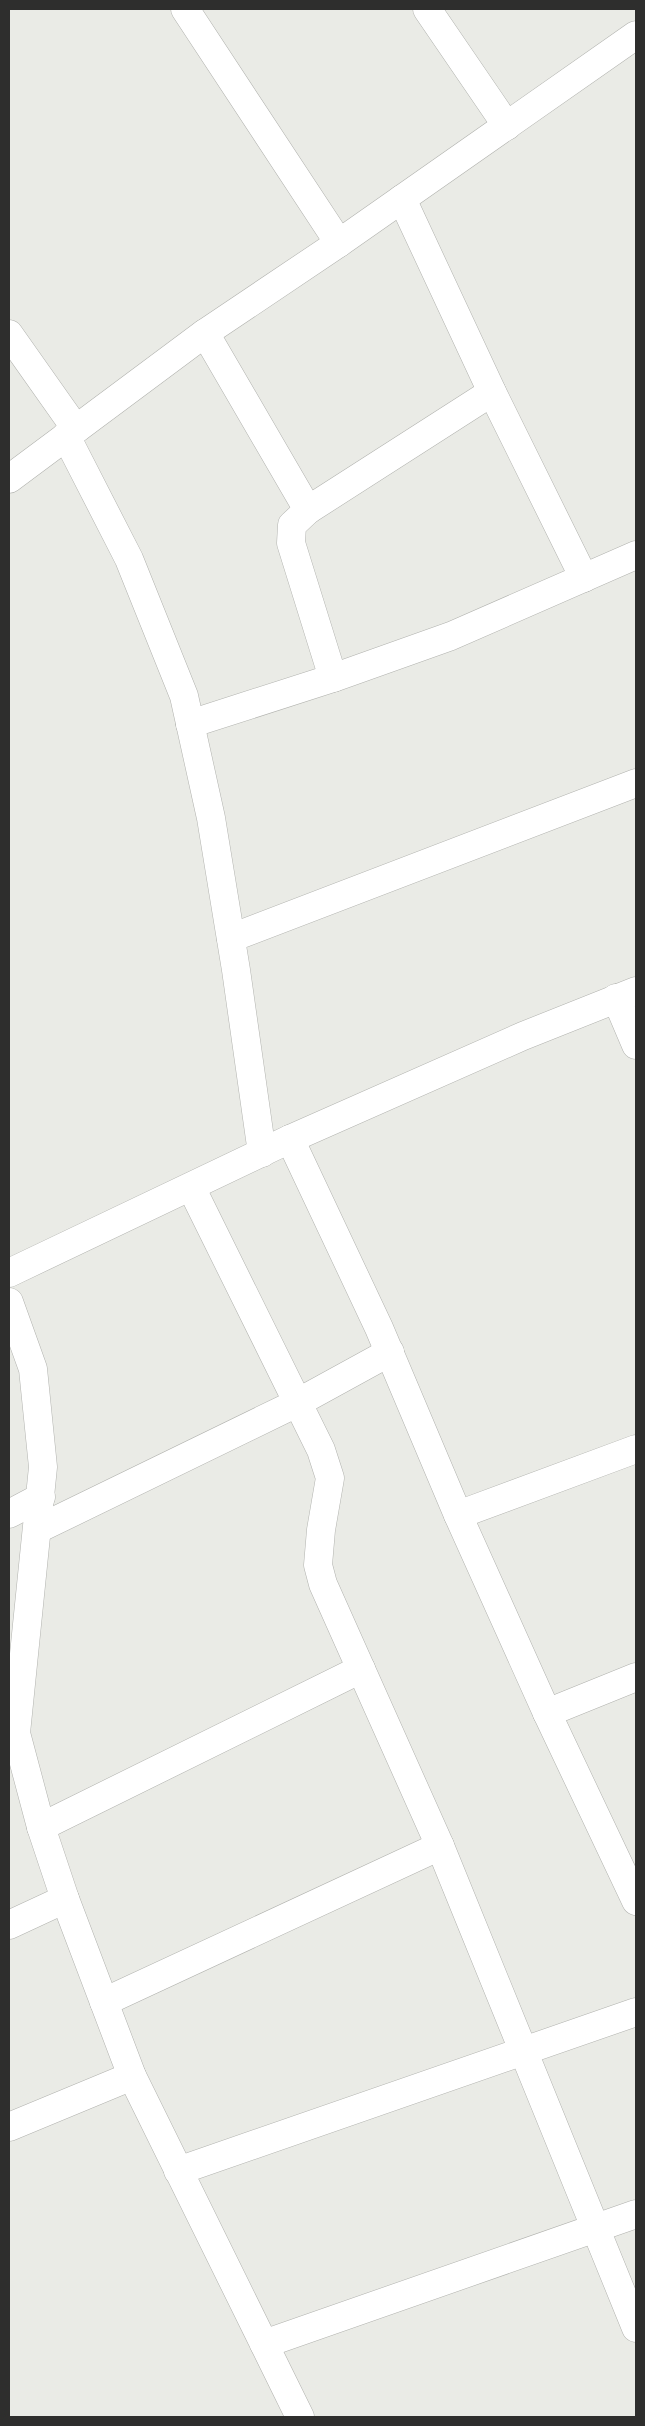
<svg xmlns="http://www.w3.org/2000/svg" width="645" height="2426" viewBox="0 0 645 2426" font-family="'DM Sans',sans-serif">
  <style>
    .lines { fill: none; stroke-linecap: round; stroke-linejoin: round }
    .minor-casing { stroke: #b1b2ae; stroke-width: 29 }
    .minor { stroke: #fff; stroke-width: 28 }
  </style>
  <rect width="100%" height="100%" fill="#eaebe6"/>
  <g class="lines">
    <defs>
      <g id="minor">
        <polyline points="185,9 339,243"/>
        <polyline points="427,9 507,126"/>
        <polyline points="402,199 492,392 584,578"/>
        <polyline points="205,333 308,510"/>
        <polyline points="9,334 76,429"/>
        <polyline points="66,436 129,559 184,696 211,818 236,970 262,1153"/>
        <polyline points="9,479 205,333 339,243 636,35"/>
        <polyline points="333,678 291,543 292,525 308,510 492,392"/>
        <polyline points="190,724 333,678 451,636 636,555"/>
        <polyline points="231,938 636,783"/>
        <polyline points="616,998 636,1045"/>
        <polyline points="290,1139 379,1328 458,1515 547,1713 636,1901"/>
        <polyline points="191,1187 321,1450 330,1478 321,1530 318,1565 323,1584 440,1846 636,2328"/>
        <polyline points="9,1273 290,1139 523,1036 636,991"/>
        <polyline points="9,1302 33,1369 43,1467 16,1733 41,1827 65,1899 132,2076 300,2417"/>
        <polyline points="9,1514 41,1497"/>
        <polyline points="458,1515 636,1449"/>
        <polyline points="38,1529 297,1403 390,1352"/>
        <polyline points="547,1713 636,1677"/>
        <polyline points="41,1827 361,1669"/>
        <polyline points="9,1925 65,1899"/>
        <polyline points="104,2002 440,1846"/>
        <polyline points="9,2127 132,2076"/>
        <polyline points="178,2171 636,2012"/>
        <polyline points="264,2344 636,2214"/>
      </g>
    </defs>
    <use href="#minor" class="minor-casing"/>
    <use href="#minor" class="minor"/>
  </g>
  <rect width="645" height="2426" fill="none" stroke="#2e2e2d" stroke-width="20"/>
</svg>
